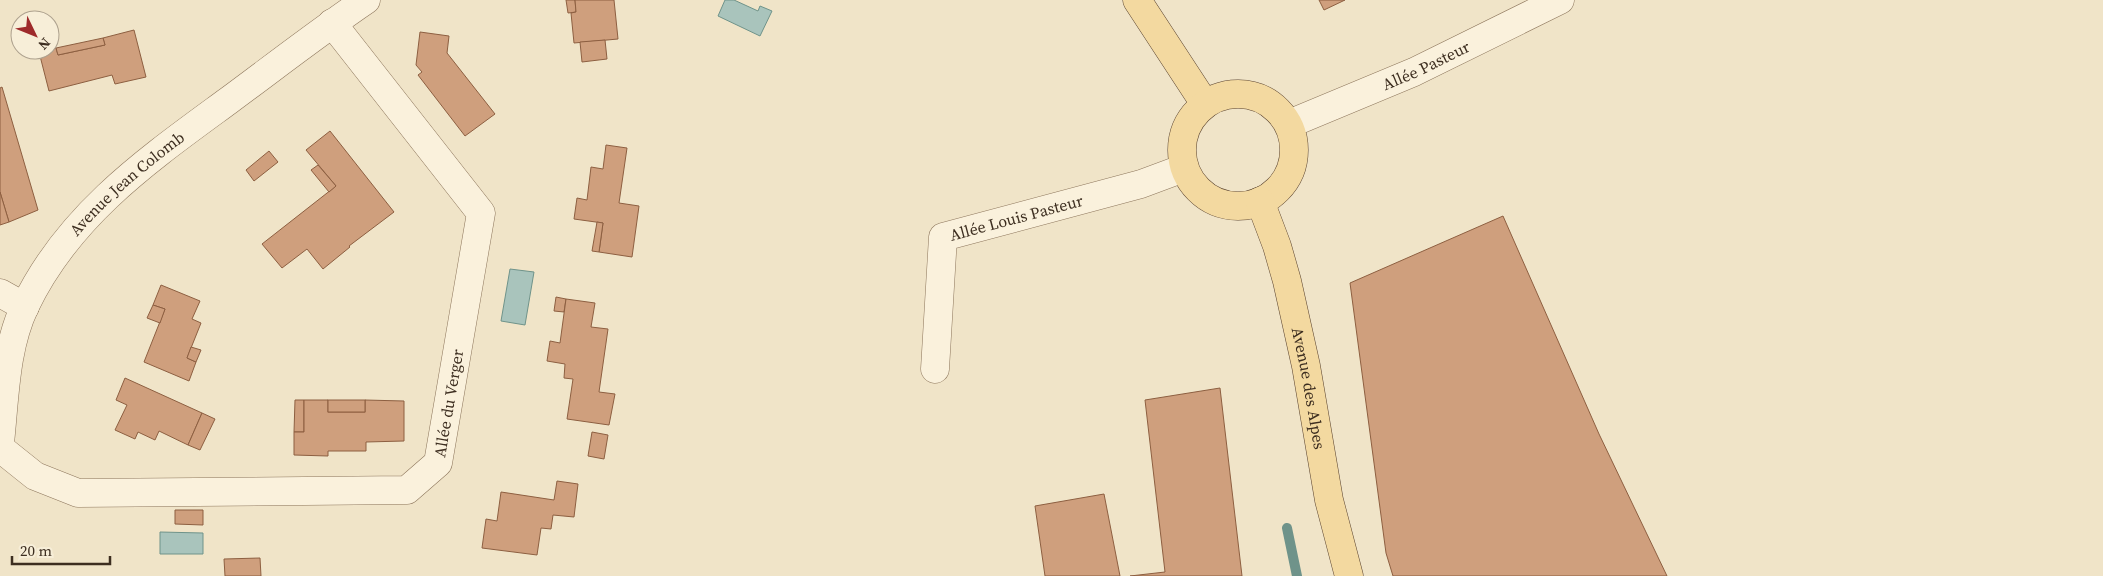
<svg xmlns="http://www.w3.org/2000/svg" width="2103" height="576" viewBox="0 0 2103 576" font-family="'Source Serif 4',serif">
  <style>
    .water { fill: #a9c4bc; stroke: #6f938a }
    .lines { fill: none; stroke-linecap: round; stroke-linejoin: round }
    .stream { stroke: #6f938a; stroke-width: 10 }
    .building { fill: #cf9f7d; stroke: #8d5f41 }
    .minor-casing { stroke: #8d765c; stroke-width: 29 }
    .tertiary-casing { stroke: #8d765c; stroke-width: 29 }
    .primary-casing { stroke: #5b4430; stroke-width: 29 }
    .minor { stroke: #faf1dc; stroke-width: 28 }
    .tertiary { stroke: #faf1dc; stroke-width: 28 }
    .primary { stroke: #f3d9a0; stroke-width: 28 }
    .labels { text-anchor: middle; stroke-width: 4; stroke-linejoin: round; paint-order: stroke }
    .street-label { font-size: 16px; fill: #3d2e20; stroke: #f7eed8 }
  </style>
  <rect width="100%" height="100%" fill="#f0e4c8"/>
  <g class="water">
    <polygon points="725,0 734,0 758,11 760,6 772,11 760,36 718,16"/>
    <polygon points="510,269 534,272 525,325 501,321"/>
    <polygon points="160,532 203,533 203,554 160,554"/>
  </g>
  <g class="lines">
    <polyline class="stream" points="1287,528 1297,576"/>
  </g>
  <g class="building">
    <polygon points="566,0 575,0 576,12 568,13"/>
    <polygon points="575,0 614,0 618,39 574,43 571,13 576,12"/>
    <polygon points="1319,0 1345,0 1324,10"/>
    <polygon points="134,30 146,77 115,84 112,75 49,91 39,52 56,48 58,55 105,45 103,38"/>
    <polygon points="420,32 449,36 447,53 495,114 465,136 418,75 422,72 416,65"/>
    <polygon points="103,38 105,45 58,55 56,48"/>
    <polygon points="605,40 607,59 582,62 580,42"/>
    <polygon points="2,87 38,210 9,222 0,192 0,88"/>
    <polygon points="330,131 394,212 349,246 350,247 323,269 307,249 282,268 262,244 336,186 306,150"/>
    <polygon points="606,145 627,148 619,203 639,206 632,257 599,252 603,223 574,219 577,198 587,200 591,167 603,169"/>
    <polygon points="269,151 278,162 254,181 246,170"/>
    <polygon points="318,165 336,186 329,192 311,170"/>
    <polygon points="0,192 9,222 0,225"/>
    <polygon points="1503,216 1599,434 1667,576 1393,576 1386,553 1350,283"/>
    <polygon points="597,222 603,223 599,252 592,251"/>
    <polygon points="161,285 200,301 192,319 201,323 187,358 196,362 189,381 144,362 165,309 153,305"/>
    <polygon points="556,297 566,299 564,312 554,311"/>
    <polygon points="566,299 595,303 591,327 608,329 599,392 615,394 609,425 567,419 573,379 564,378 565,364 547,361 550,341 560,343"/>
    <polygon points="153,305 165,309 160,323 147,318"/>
    <polygon points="191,347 201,350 196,362 187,358"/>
    <polygon points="125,378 202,413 188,445 159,431 155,440 138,432 135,439 115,430 127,405 116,400"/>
    <polygon points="1220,388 1242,576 1130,576 1165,572 1145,400"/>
    <polygon points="295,400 304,400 304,432 294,432"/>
    <polygon points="304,400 328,400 328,412 365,412 365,400 404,401 404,441 366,442 366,451 328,451 328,456 294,455 294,432 304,432"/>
    <rect x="328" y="400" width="37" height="12"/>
    <polygon points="202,413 215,419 200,450 188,445"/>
    <polygon points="592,432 608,435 604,459 588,456"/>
    <polygon points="557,481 578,484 574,517 553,515 551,529 541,528 537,555 482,548 486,519 497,521 501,492 554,500"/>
    <polygon points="1104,494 1120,576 1045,576 1035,506"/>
    <polygon points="175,510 203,510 203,525 175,524"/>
    <polygon points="260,558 261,576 225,576 224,559"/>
  </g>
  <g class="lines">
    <defs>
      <g id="minor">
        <path id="s1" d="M1289 124 1414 72 1560 0"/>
        <polyline points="0,293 25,307"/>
        <path id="s2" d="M935 369 943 237 1141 184 1184 168"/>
        <path id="s3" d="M0 448 35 476 78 493 407 490 438 463 481 213 332 23"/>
      </g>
      <g id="tertiary">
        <path id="s4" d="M0 443C5 397 5 348 25 306 69 214 149 159 228 101 274 67 319 32 366 0"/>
      </g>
      <g id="primary">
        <polyline points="1137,0 1205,104"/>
        <circle cx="1238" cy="150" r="56"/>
        <path id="s5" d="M1260 201 1277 246 1287 281 1306 366 1329 500 1349 576"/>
      </g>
    </defs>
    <use href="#minor" class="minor-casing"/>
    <use href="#tertiary" class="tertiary-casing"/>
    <use href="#primary" class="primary-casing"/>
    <use href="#minor" class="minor"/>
    <use href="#tertiary" class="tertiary"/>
    <use href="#primary" class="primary"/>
  </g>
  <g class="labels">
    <g class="street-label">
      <text dy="6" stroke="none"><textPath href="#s1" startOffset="149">Allée Pasteur</textPath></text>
      <text dy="6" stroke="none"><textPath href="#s4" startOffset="301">Avenue Jean Colomb</textPath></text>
      <text dy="6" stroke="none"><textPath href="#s2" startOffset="208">Allée Louis Pasteur</textPath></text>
      <text dy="6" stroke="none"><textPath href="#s5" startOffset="194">Avenue des Alpes</textPath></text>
      <text dy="6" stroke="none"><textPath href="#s3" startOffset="522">Allée du Verger</textPath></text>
    </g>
  </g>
  <g transform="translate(35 35) rotate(133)"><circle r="24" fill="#f7eed8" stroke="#ada18e"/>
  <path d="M0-4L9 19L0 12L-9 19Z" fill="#9e2a2b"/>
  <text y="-8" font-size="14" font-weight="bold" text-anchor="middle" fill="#3d2e20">N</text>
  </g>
  <path d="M12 556v8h98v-8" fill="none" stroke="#3d2e20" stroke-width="2.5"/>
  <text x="20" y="556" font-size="15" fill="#3d2e20" stroke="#f7eed8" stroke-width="4" paint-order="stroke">20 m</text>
</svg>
